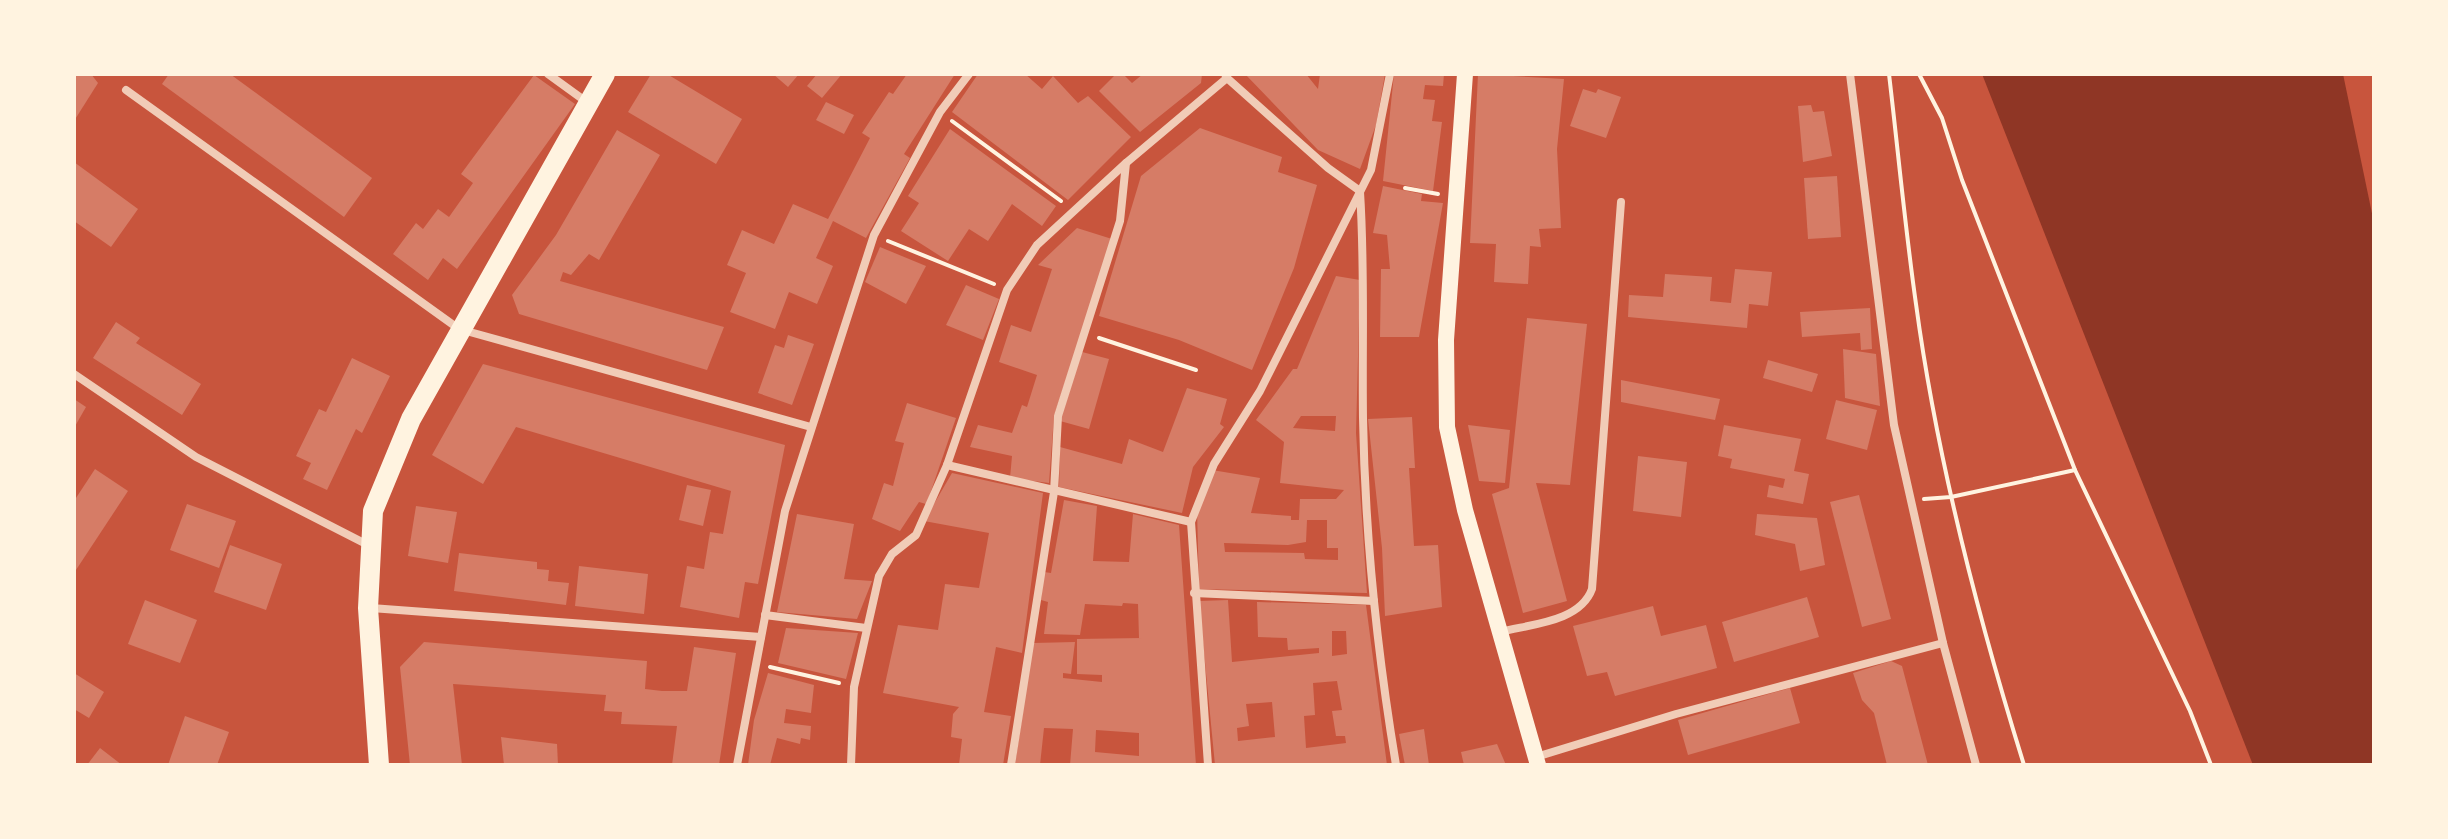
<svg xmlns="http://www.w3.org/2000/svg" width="2448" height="839" viewBox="0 0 2448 839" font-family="Cabin,sans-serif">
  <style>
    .water { fill: #8f3625 }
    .building { fill: #d67c66; fill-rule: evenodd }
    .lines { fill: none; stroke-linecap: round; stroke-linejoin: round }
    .path { stroke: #fff3e0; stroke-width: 4 }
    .minor { stroke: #f1ccb7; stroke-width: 8 }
    .secondary { stroke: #fff3e0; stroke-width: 16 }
    .primary { stroke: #fff3e0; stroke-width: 20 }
  </style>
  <rect width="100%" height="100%" fill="#c8553d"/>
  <polygon class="water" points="1982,74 2343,74 2374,223 2374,765 2253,765"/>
  <g class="building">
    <polygon points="74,74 91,74 98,83 74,121"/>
    <polygon points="169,74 230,74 372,178 344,217 162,84"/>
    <polygon points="651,74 667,74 742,119 716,164 628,112"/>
    <polygon points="773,74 799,74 788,87"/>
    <polygon points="817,74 842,74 822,98 807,86"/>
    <polygon points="907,74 955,74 904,154 910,158 866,238 833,221 816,258 833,266 817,304 789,292 775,329 730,312 746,273 727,265 742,230 774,244 793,204 828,219 870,138 862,133 889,92 893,94"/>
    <polygon points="978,74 1025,74 1042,89 1053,76 1078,103 1088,96 1131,137 1068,200 952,112"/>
    <polygon points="1116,74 1123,74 1132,83 1143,74 1202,74 1201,83 1140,132 1099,91"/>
    <polygon points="1245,74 1306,74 1318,89 1320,74 1385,74 1376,125 1360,169 1318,150"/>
    <polygon points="1394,74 1444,74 1443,86 1425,85 1423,99 1435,100 1432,121 1442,122 1433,191 1383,181"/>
    <polygon points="1478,74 1564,79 1557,149 1561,228 1539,229 1541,247 1530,246 1528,284 1494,282 1496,244 1470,243"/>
    <polygon points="534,75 575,104 457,269 443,258 428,280 393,254 416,223 423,229 438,209 449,217 473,183 461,174"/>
    <polygon points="1583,89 1596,93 1598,89 1621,97 1606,138 1570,126"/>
    <polygon points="826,102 854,115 844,134 816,120"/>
    <polygon points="1811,105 1813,112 1824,111 1832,156 1803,162 1798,106"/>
    <polygon points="1200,128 1282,157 1278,172 1317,185 1294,268 1252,370 1179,340 1099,316 1141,176"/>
    <polygon points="950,129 1056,206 1042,226 1012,204 988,241 969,229 948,261 901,231 919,203 908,196"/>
    <polygon points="617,130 660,155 599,260 589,254 571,275 563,272 560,281 724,327 707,370 519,314 512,295 556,235"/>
    <polygon points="74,162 138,209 111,247 74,221"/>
    <polygon points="1837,176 1841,237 1808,239 1804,178"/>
    <polygon points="1383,186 1422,194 1421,201 1443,203 1419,337 1380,337 1381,269 1390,269 1387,235 1373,233"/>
    <polygon points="1077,228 1112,239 1054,416 1049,483 1010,478 1012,456 970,447 978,425 1012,433 1022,405 1027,407 1037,375 999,362 1011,325 1031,332 1052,269 1038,265"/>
    <polygon points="880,247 926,266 906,304 865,282"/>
    <polygon points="1735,269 1772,272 1768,306 1749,304 1747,328 1628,317 1629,295 1663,297 1665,274 1712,277 1710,301 1731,303"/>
    <path d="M1336 276 1360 280 1356 433 1367 593 1199 589 1197 509 1212 470 1260 478 1251 513 1291 516V520H1299L1300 499H1336L1344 490 1280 483 1284 442 1256 420 1293 369H1297ZM1301 416H1336L1335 431 1293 428ZM1307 520H1327V548H1338V560L1305 559 1304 553 1225 552 1224 543 1288 545 1306 542Z"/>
    <polygon points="966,285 999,299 983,340 946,325"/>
    <polygon points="1870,308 1872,349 1861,350 1860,333 1802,337 1800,312"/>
    <polygon points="1527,318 1587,324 1570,485 1536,483 1567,601 1523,613 1492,494 1509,488"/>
    <polygon points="116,322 140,338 136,343 201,384 182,415 93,358"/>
    <polygon points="788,335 814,344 792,405 758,393 775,345 784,348"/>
    <polygon points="1843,349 1876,354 1880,406 1845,398"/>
    <polygon points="1082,352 1109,359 1089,429 1060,421"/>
    <polygon points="352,358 390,376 362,433 356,429 327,490 303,479 311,463 296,456 319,409 326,412"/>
    <polygon points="1768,360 1818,374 1812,392 1763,378"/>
    <polygon points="483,364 785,445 758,584 745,582 739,618 680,607 687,566 704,569 710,532 723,534 731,491 516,427 483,484 432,455"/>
    <polygon points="1621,380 1720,399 1715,420 1621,402"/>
    <polygon points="1187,388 1227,399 1220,424 1224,427 1193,467 1182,513 1059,487 1060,447 1122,464 1129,439 1163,452"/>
    <polygon points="74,399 86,407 74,428"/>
    <polygon points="1836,400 1877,410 1867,450 1826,439"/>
    <polygon points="907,403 956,418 929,497 926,504 919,502 900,531 872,519 884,483 893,486 904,443 895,441"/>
    <polygon points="1412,417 1415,468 1409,468 1414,546 1438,545 1442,607 1385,616 1382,548 1368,419"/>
    <polygon points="1468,425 1510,430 1505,483 1479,481"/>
    <polygon points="1724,425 1801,439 1794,471 1809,474 1803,504 1767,497 1769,485 1783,488 1785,479 1730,468 1732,459 1718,456"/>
    <polygon points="1638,456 1687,462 1681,517 1633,511"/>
    <polygon points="95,469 128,491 74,573 74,501"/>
    <polygon points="952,473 1043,493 1022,653 996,647 984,712 1011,716 1003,765 959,765 962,739 951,737 953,714 959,707 883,693 898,625 938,630 945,584 979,588 989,533 924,521"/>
    <polygon points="687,485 711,490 703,526 679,520"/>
    <polygon points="1859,495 1891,619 1862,627 1830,502"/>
    <path d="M1064 500 1097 506 1093 561 1129 562 1133 514 1179 525 1196 765H1070L1073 729 1044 728 1040 765H1015L1033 643 1075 642 1071 674 1063 673V678L1102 682V675L1077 674V639L1142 638H1139L1138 604 1123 603 1122 606 1085 604 1080 635 1044 634 1048 602 1041 600 1044 572 1051 573ZM1096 730 1139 733V756L1095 752Z"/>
    <polygon points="187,504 236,521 219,568 170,550"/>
    <polygon points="416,506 457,512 448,563 408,556"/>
    <polygon points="797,514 854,524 844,579 872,581 857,619 777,612"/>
    <polygon points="1757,514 1817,518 1825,565 1800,571 1795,544 1755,535"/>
    <polygon points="230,545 282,564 266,610 214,592"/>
    <polygon points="459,553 537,562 537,569 549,570 548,581 569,583 566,605 454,591"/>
    <polygon points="579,566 648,574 644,614 575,606"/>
    <polygon points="1807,597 1819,637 1734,662 1722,622"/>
    <polygon points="145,600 197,620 180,663 128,644"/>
    <path d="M1228 600 1232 662 1319 653V648L1288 650 1287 638 1258 637 1257 602 1366 605 1387 765H1215L1199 601ZM1332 631H1346L1347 654 1332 656ZM1337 681 1342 710 1332 711 1336 736H1345L1346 743 1306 748 1304 716 1315 715 1313 683ZM1272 702 1275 737 1238 741 1237 728 1249 726 1246 704Z"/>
    <polygon points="1653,606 1661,636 1706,625 1717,668 1615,696 1607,672 1587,676 1573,626"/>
    <polygon points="786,628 858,633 846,679 778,663"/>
    <polygon points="424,642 647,661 645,689 662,691 687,691 694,647 736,653 719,765 672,765 677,726 621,724 622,712 604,711 606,695 453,684 462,765 410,765 400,667"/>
    <polygon points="1891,661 1902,666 1928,765 1887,765 1874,713 1862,700 1853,673"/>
    <polygon points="74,673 104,692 89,718 74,709"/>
    <polygon points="768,673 814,685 811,713 786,709 784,723 811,726 810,740 801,738 800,744 777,738 770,765 748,765 754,720"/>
    <polygon points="1790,688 1800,723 1688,755 1678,720"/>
    <polygon points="185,716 229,732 217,765 168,765"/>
    <polygon points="1424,729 1429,765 1405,765 1399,734"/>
    <polygon points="501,737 557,744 558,765 504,765"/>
    <polygon points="1497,744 1506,765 1464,765 1461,752"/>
    <polygon points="100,748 122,765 87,765"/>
  </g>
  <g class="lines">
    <g class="path">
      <path d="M1889 74C1898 150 1905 227 1916 304 1937 460 1977 614 2024 765"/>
      <polyline points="1919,74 1942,118 1962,180 2075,470 2190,711 2211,765"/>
      <polyline points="952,121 1061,201"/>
      <polyline points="1405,188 1438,194"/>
      <polyline points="888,241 994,284"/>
      <polyline points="1099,338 1196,370"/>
      <polyline points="1924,499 1951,497 2075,470"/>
      <polyline points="770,667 839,683"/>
    </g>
    <g class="minor">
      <polyline points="548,74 588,103"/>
      <polyline points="1850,74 1894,425 1943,643 1976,765"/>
      <polyline points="1227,78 1328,168 1360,191"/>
      <polyline points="126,90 459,329 811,427"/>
      <path d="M1360 192C1365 268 1362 342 1363 418 1365 534 1377 651 1396 765"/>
      <polyline points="74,374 196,457 368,545"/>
      <polyline points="947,465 1191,522"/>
      <polyline points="1194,593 1374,601"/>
      <polyline points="371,608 761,637"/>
      <polyline points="765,615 866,628"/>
      <path d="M1500 632C1531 624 1580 622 1592 589L1621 202"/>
      <polyline points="1536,757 1676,714 1943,643"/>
      <polyline points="737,765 785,511 874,235 940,112 969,74"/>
      <polyline points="851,765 854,687 879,576 892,554 916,535 947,465 1007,290 1037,245 1126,163"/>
      <polyline points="1011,765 1054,492 1058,416 1120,221 1126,163 1227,78 1225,74"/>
      <polyline points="1208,765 1191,522 1214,464 1260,391 1371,170 1390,74"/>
    </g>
    <polyline class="secondary" points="1465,74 1446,340 1447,427 1465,510 1538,765"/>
    <polyline class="primary" points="379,765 368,608 373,511 411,419 605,74"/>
  </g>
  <rect width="2448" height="839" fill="none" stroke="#fff3e0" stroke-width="152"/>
</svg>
